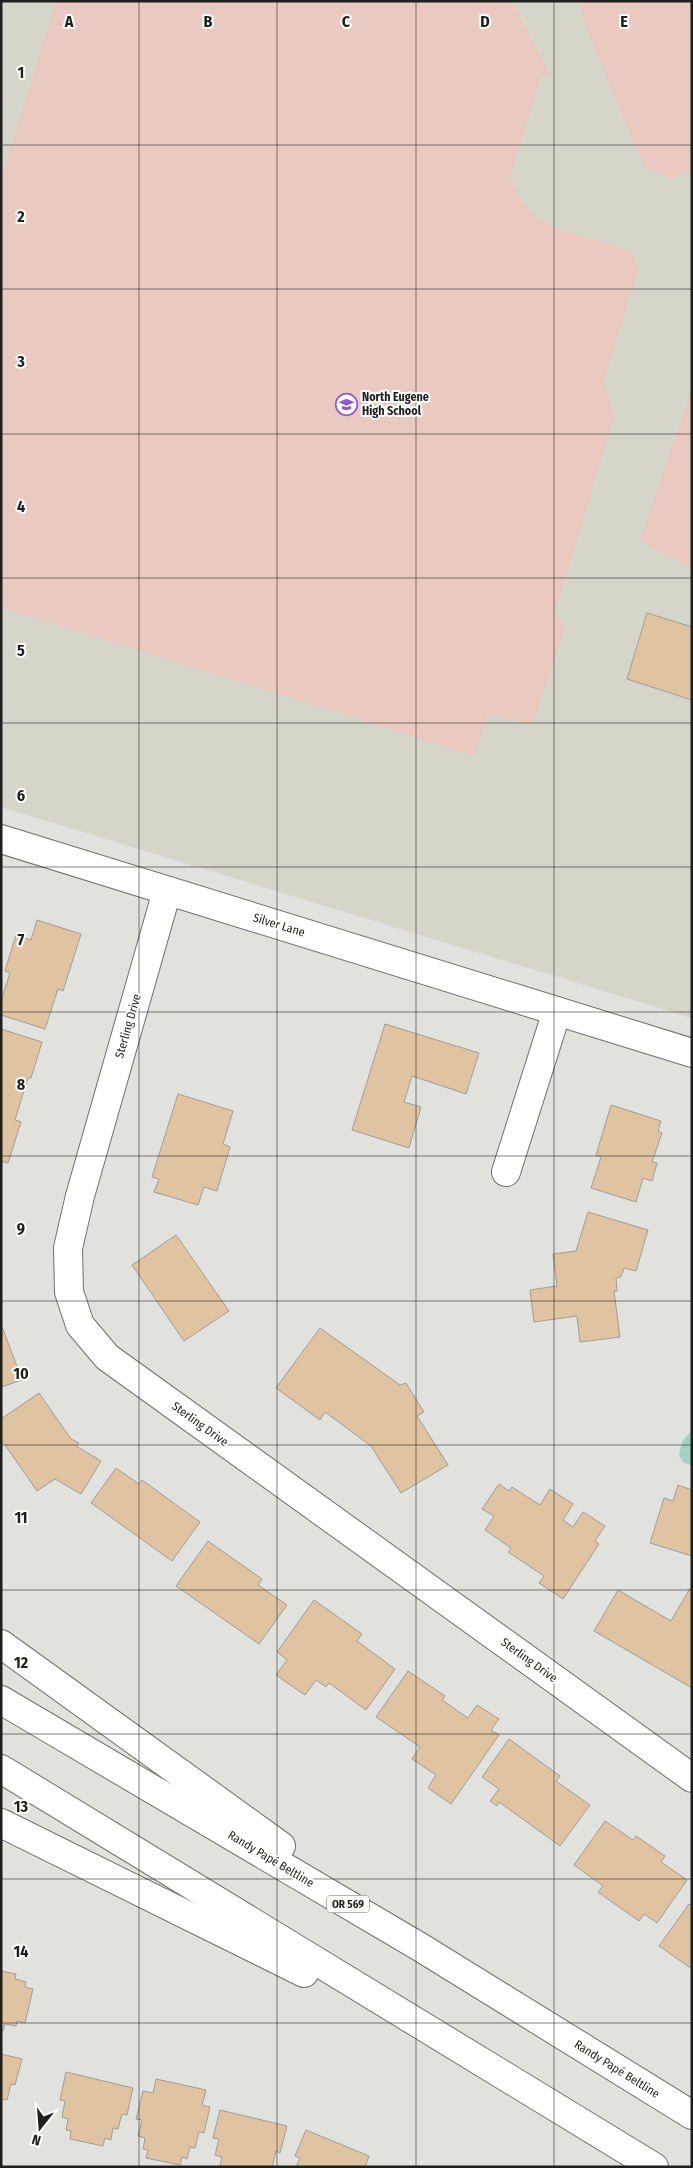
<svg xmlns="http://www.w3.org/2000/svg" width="693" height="2168" viewBox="0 0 693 2168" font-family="'Fira Sans Condensed',sans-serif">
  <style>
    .built { fill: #d6d5ca }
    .green { fill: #eacac0 }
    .water { fill: #a1d1c0 }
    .building { fill: #e0c3a1; stroke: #a09e9b }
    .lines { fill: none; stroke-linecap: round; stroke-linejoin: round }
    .minor-casing { stroke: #6f6f6b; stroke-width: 30 }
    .highway-casing { stroke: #6f6f6b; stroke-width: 30 }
    .minor { stroke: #fff; stroke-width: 28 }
    .highway { stroke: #fff; stroke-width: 28 }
    .grid { fill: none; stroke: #1f1f1d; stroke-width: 1; stroke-opacity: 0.55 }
    .labels { text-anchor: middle; stroke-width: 4; stroke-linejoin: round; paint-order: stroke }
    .shield { fill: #fffffe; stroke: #626260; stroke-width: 1 }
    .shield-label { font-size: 11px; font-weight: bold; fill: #1f1f1d }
    .poi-label { font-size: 12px; font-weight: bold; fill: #1f1f1d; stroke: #fffffe; text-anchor: start }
    .street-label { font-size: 12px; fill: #1f1f1d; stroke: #fffffe }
    .grid-label { font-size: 16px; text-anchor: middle; font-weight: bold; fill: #1f1f1d; stroke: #fffffe; stroke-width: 4; stroke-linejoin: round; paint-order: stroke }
  </style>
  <rect width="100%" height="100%" fill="#e1e1dd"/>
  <polygon class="built" points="1,1 692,1 692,1018 1,807"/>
  <g class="green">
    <path d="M56 1H512L549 74 541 78 510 177C517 191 524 207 536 217 550 230 611 244 632 251L638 271 604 380 614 417 555 613 565 628 532 725 488 713 475 756 1 607V180Z"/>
    <polygon points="579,1 692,1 692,170 672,179 644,167 586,27"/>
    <polygon points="692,388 692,569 640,541"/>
  </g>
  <polygon class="water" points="692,1430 692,1465 684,1463 679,1456 682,1442"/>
  <g class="building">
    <polygon points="647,613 692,627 692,700 627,679"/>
    <polygon points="37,920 81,934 63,991 58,989 45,1029 1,1015 1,1001 10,973 5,971 16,935 31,940"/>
    <polygon points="385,1024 479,1053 466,1094 412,1076 404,1102 421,1107 409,1148 352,1130"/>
    <polygon points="1,1029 42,1042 31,1078 28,1078 15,1120 21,1122 8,1163 1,1161"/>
    <polygon points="178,1094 233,1111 223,1144 230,1147 217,1191 204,1187 198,1205 154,1192 159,1179 152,1177"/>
    <polygon points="611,1105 661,1121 658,1131 662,1133 652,1162 657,1163 652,1181 643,1178 636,1202 591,1188 601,1157 596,1155"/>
    <polygon points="588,1212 648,1230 636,1271 624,1268 621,1277 616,1278 617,1291 614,1291 620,1337 580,1342 577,1316 534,1322 530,1290 557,1286 553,1254 576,1251"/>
    <polygon points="176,1235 229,1311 184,1341 132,1265"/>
    <polygon points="1,1324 22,1380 1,1387"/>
    <polygon points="320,1328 400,1385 406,1383 424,1412 417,1416 448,1465 401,1493 371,1446 325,1412 320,1420 276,1388"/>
    <polygon points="39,1393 71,1439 79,1443 76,1446 101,1461 81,1494 55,1479 37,1491 1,1439 1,1419"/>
    <polygon points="116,1468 139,1484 142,1480 200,1522 172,1561 91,1503"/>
    <polygon points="499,1484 509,1491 512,1487 540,1505 550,1489 573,1504 563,1520 573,1527 583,1512 605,1526 595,1541 599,1544 563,1599 539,1583 544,1576 508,1552 511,1548 485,1530 494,1516 482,1509"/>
    <polygon points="678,1485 692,1490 692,1556 650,1543 664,1498 673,1501"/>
    <polygon points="208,1541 262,1579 258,1585 287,1605 259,1644 176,1586"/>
    <polygon points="692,1585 692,1688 594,1631 618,1590 671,1621"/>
    <polygon points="314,1600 362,1634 357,1641 395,1669 366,1710 329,1683 326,1687 316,1680 305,1695 276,1675 287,1660 277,1652"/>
    <polygon points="408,1671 445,1696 442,1700 468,1718 477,1705 499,1719 491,1730 499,1735 451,1804 428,1788 436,1775 412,1759 420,1747 376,1717"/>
    <polygon points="509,1739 560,1776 556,1781 590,1805 560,1846 499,1802 497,1806 490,1801 499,1789 482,1777"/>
    <polygon points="605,1821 633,1840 636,1836 665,1856 661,1862 687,1880 657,1923 644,1914 639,1921 598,1892 603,1886 574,1865"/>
    <polygon points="689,1904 692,1906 692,1969 659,1946"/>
    <polygon points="1,1971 16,1974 15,1979 26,1982 25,1987 33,1989 25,2023 17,2021 16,2026 5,2024 3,2031 1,2030"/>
    <polygon points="1,2054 22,2059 15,2085 11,2084 7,2100 1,2099"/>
    <polygon points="66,2072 133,2088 127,2115 122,2114 118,2129 113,2128 111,2140 105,2138 103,2146 70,2139 71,2131 66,2130 68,2119 62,2117 65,2101 60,2100"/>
    <polygon points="156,2079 206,2090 202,2105 210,2107 204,2133 199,2132 195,2148 190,2147 187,2159 182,2157 180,2165 146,2158 148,2150 143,2149 145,2138 138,2136 142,2120 136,2119 143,2091 153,2093"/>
    <polygon points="220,2110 287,2126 280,2153 276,2151 272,2167 220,2167 222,2157 215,2155 219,2139 213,2138"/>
    <polygon points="306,2130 369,2156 365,2167 296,2167 300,2158 295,2156"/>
  </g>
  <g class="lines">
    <defs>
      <g id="minor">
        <polyline points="1,839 692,1053"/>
        <polyline points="167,891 80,1196 68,1248 69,1292 80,1325 107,1357 692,1778"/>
        <polyline points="506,1172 557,1011"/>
      </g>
      <g id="highway">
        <polyline points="1,1644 281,1846"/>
        <polyline points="1,1700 420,1947 692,2115"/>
        <polyline points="1,1769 654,2167"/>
        <polyline points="1,1823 304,1973"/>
      </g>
    </defs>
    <use href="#minor" class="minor-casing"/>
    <use href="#highway" class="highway-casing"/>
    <use href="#minor" class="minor"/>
    <use href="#highway" class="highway"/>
  </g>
  <path class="grid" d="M139 1V2167M277 1V2167M416 1V2167M554 1V2167M1 145H692M1 289H692M1 434H692M1 578H692M1 723H692M1 867H692M1 1012H692M1 1156H692M1 1301H692M1 1445H692M1 1590H692M1 1734H692M1 1879H692M1 2023H692"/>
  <defs>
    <symbol id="school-ring" viewBox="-11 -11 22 22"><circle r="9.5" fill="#fffffe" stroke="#8b5bd4" stroke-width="1.5"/><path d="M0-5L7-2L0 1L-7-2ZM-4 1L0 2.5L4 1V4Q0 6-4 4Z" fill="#8b5bd4"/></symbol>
  </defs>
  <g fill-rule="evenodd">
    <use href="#school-ring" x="334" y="392" width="25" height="25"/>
  </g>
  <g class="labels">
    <rect class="shield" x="327" y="1895.5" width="42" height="17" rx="4"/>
    <g class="shield-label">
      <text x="348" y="1908">OR 569</text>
    </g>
    <g class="poi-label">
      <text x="362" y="401">North Eugene<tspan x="362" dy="14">High School</tspan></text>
    </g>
    <g class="street-label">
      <text transform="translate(279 925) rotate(17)" y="4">Silver Lane</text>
      <text transform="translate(128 1026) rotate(-74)" y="4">Sterling Drive</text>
      <text transform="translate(200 1424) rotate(36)" y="4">Sterling Drive</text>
      <text transform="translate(529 1660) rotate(36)" y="4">Sterling Drive</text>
      <text transform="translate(271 1859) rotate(31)" y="4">Randy Papé Beltline</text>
      <text transform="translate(617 2069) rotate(32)" y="4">Randy Papé Beltline</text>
    </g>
  </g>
  <g class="grid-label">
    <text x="69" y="27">A</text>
    <text x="208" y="27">B</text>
    <text x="346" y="27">C</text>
    <text x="485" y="27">D</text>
    <text x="624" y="27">E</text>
    <text x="21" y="78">1</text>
    <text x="21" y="222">2</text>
    <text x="21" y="367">3</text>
    <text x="21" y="512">4</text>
    <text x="21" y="656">5</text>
    <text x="21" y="801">6</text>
    <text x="21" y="945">7</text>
    <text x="21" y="1090">8</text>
    <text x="21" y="1234">9</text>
    <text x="21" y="1379">10</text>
    <text x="21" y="1523">11</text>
    <text x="21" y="1668">12</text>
    <text x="21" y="1812">13</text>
    <text x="21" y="1957">14</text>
  </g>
  <rect width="693" height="2168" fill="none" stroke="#1f1f1d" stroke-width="5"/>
  <g transform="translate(40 2128) rotate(197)" stroke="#fffffe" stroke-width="4" paint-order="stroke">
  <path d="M0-4L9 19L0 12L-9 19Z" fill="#1f1f1d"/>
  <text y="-8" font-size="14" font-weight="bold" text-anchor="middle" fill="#1f1f1d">N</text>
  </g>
</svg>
